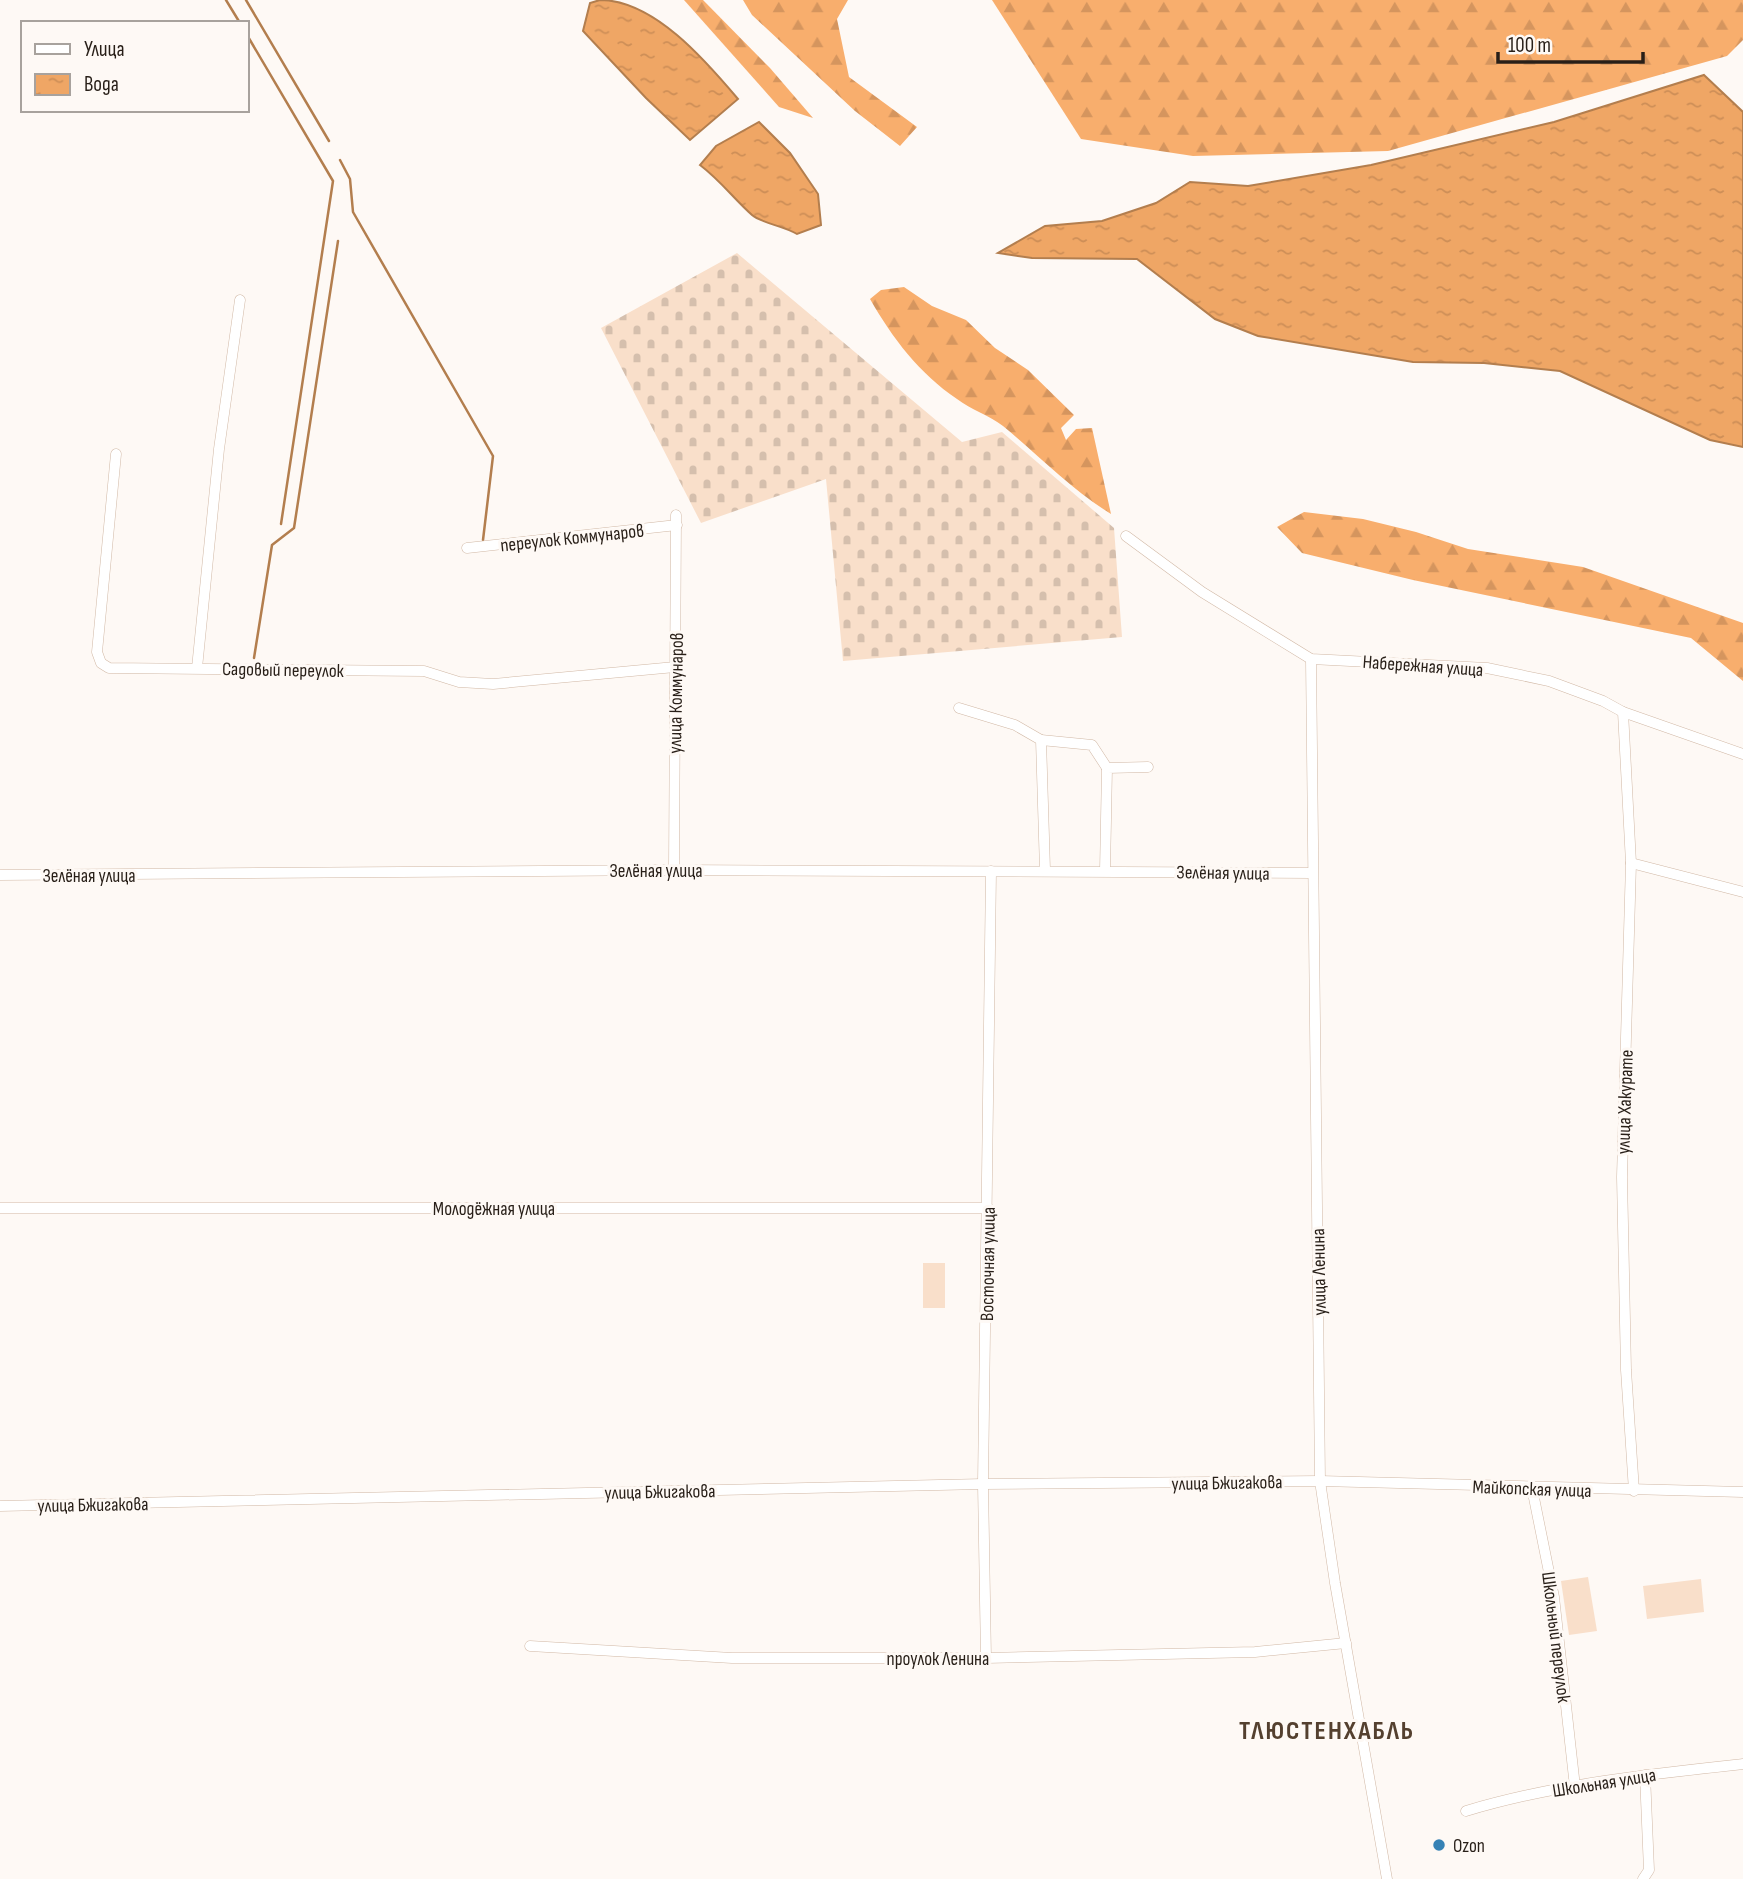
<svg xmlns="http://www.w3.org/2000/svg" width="1743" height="1879" viewBox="0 0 1743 1879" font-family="'Sofia Sans Condensed',sans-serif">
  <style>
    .forest { fill: url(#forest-firs) }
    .cemetery { fill: url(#cemetery-stones) }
    .green { fill: #f9dfca }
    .water { fill: url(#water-ripples); stroke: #b37e4e; stroke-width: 2 }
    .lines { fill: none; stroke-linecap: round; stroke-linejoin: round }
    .stream { stroke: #b37e4e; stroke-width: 2.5 }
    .street-casing { stroke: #d1b8a5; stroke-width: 11 }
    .street { stroke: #fff; stroke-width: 10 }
    .poi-dot { fill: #3682b5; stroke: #fef9f5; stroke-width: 2.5 }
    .labels { text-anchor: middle; stroke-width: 6; stroke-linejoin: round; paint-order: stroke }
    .street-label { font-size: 19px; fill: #281f18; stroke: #fef9f5 }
    .poi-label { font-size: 19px; fill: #281f18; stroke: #fef9f5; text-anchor: start }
    .district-label { font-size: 26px; font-weight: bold; letter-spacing: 2px; fill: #54402f; stroke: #fef9f5 }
  </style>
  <defs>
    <pattern id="forest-firs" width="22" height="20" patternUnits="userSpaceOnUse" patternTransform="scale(1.75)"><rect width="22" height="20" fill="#f8ae6d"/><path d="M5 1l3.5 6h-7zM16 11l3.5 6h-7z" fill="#d5955e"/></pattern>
    <pattern id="cemetery-stones" width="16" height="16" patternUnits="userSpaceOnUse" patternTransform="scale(1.75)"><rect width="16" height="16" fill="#f9dfca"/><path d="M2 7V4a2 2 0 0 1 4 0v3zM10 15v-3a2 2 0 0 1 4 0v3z" fill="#d5bfad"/></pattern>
    <pattern id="water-ripples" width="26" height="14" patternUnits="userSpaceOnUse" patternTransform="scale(1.75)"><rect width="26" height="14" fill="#efa665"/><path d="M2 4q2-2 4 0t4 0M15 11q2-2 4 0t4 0" fill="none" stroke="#cd8e57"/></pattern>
  </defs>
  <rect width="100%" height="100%" fill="#fef9f5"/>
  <g class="forest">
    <polygon points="684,0 703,0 770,68 813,118 779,107"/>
    <polygon points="743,0 848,0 837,19 849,77 917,127 900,146 855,111 752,15"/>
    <polygon points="992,0 1743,0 1743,40 1727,56 1388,151 1193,156 1081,139"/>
    <path d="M904 287 932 306 966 320 995 348 1028 370 1074 415 1061 428 1066 440 1076 429 1092 428 1111 514C1072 490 1039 456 1003 426 989 415 971 410 957 399 919 373 893 339 870 299L881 290Z"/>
    <polygon points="1304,512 1363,519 1416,532 1468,549 1583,567 1743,623 1743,681 1691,638 1413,580 1302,553 1277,527"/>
  </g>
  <polygon class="cemetery" points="737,253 962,442 1002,432 1114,528 1122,637 843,661 826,479 701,523 601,328"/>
  <g class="green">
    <rect x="923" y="1263" width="22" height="45"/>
    <polygon points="1588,1577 1597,1631 1569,1635 1561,1581"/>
    <polygon points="1701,1579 1704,1612 1647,1619 1643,1586"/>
  </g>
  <g class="water">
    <path d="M600 0C654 0 706 61 738 99L690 140 646 98 583 31 590 3Z"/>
    <polygon points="1704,75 1743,112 1743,447 1710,440 1560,371 1484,363 1413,362 1258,336 1215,319 1137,259 1032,258 998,253 1045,226 1102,221 1156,203 1190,182 1248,186 1371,165 1554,122"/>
    <path d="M759 122 790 153 818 194 821 225 797 234C784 226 761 223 752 215 733 198 721 181 700 165L716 146Z"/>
  </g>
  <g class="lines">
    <g class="stream">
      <polyline points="226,0 240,23"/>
      <polyline points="246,0 329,141"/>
      <polyline points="247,35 333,181 281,524"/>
      <polyline points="340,160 350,179 353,212 493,456 483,540"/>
      <polyline points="254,658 272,545 294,528 338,241"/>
    </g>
    <defs>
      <g id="street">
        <polyline points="116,454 97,652 101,663 109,668 424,671 459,682 493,684 675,667"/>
        <polyline points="1126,536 1202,592 1311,659 1487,668 1549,681 1603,701 1623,712 1743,754"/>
        <polyline points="467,548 677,525"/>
        <polyline points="1311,659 1320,1481 1335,1583 1387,1879"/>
        <polyline points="197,668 219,449 240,300"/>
        <polyline points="959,708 1015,725 1041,740 1045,870"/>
        <polyline points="1623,712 1631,863 1622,1177 1626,1370 1634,1491"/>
        <polyline points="1041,740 1092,745 1107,768"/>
        <polyline points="1631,863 1743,892"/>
        <polyline points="674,870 676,515"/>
        <polyline points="1105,871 1107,768 1148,767"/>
        <polyline points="0,875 674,870 1312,873"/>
        <polyline points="0,1208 988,1208"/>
        <polyline points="1532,1488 1554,1597 1575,1787"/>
        <polyline points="0,1506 983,1484 1320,1481 1743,1492"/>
        <polyline points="530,1646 732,1658 986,1658 1255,1652 1346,1643"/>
        <polyline points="986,1658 983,1484 991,871"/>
        <path d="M1466 1811C1556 1784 1650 1774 1743 1764"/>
        <polyline points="1643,1879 1649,1870 1645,1775"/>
      </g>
    </defs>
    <use href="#street" class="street-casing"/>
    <use href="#street" class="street"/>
  </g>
  <circle class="poi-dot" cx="1439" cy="1845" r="7"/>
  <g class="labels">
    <g class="street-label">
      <text transform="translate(572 537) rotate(-6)" y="7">переулок Коммунаров</text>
      <text transform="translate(1423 665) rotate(4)" y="7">Набережная улица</text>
      <text transform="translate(283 669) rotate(1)" y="7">Садовый переулок</text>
      <text transform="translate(675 693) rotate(-89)" y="7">улица Коммунаров</text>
      <text x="656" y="877">Зелёная улица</text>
      <text transform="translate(1223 872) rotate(1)" y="7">Зелёная улица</text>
      <text x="89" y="882">Зелёная улица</text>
      <text transform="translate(1624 1102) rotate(-88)" y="7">улица Хакурате</text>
      <text x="494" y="1215">Молодёжная улица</text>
      <text transform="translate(987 1264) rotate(-89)" y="7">Восточная улица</text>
      <text transform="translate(1318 1272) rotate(-91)" y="7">улица Ленина</text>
      <text transform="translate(1227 1482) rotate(-1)" y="7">улица Бжигакова</text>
      <text transform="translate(1532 1488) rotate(2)" y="7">Майкопская улица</text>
      <text transform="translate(660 1491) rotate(-1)" y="7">улица Бжигакова</text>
      <text transform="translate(93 1504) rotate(-1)" y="7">улица Бжигакова</text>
      <text transform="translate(1557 1637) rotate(83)" y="7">Школьный переулок</text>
      <text x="938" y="1665">проулок Ленина</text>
      <text transform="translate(1604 1782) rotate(-9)" y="7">Школьная улица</text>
    </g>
    <g class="poi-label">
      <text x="1453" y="1852">Ozon</text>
    </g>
    <g class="district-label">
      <text x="1327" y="1739">ТЛЮСТЕНХАБЛЬ</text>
    </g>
  </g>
  <rect x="21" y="21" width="228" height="91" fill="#fef9f5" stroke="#a8a29d" stroke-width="2"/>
  <rect x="35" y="44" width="35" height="10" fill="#ffffff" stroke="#a8a29d" stroke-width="2"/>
  <text x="84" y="56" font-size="21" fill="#281f18">Улица</text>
  <rect x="35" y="74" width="35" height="21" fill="url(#water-ripples)" stroke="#a8a29d" stroke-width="2"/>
  <text x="84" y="91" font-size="21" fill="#281f18">Вода</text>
  <path d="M1498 52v10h145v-10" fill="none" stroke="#281f18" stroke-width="3.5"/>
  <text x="1508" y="52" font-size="21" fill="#281f18" stroke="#fef9f5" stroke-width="5" paint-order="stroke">100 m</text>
</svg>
